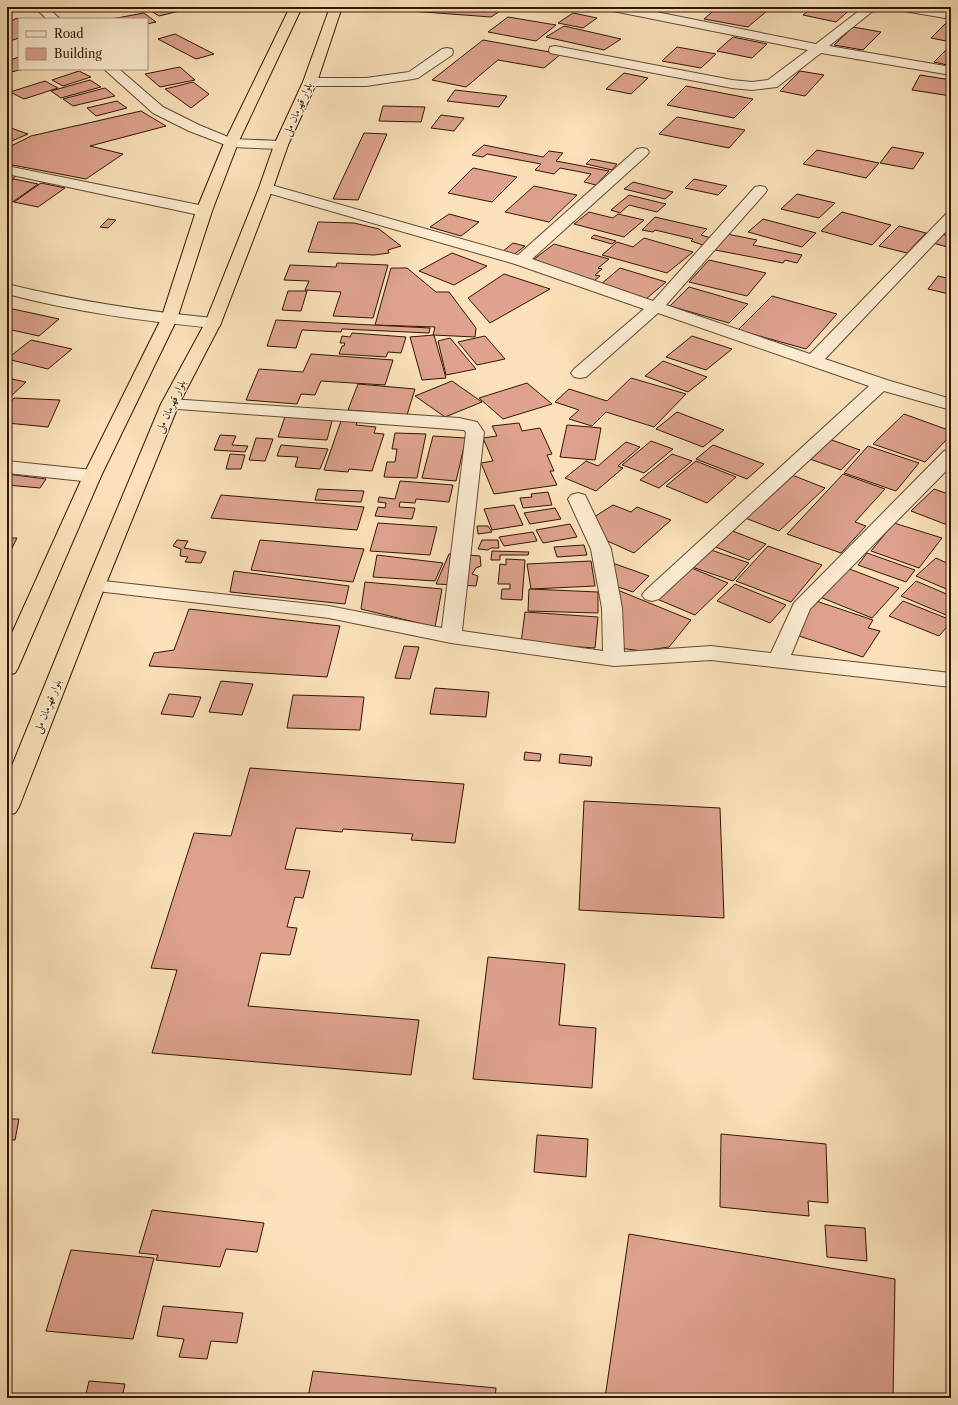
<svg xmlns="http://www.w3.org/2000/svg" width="958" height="1405" viewBox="0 0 958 1405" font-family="'Libre Caslon Text',Amiri,serif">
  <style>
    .building { fill: #dea28e; stroke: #321603 }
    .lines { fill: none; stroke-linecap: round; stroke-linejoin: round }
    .minor-casing { stroke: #644930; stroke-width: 2 }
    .highway-casing { stroke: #321603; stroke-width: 2 }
    .minor { fill: #fcecd2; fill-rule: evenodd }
    .highway { fill: #fae1b9; fill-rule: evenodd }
    .labels { text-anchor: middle; stroke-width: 3; stroke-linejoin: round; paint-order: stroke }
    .street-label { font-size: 11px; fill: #321603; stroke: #fcecd2 }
  </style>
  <rect width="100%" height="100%" fill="#fae1b9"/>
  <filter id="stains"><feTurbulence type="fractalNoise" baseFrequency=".005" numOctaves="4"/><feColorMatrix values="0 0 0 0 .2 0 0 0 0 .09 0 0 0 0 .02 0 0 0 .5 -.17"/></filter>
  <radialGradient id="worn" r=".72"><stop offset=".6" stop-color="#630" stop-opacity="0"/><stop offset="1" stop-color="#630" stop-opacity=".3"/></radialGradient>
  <g class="building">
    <polygon points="7,7 12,7 14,9 12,13 7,15"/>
    <polygon points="151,7 196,7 159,16 146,8"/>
    <polygon points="399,7 506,7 491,17 397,10"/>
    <polygon points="563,7 583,7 579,11 570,9 567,12 559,10"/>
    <polygon points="718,7 750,7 768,10 748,27 704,19"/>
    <polygon points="813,7 853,7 836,22 803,15"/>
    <polygon points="144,13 156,22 147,24 147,19 111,19"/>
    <polygon points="573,13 597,18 583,28 558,23"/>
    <polygon points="508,17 556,25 536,41 488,32"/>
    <polygon points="17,18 19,21 19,38 10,41 7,40 7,23"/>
    <polygon points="948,21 951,21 951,42 931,38"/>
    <polygon points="564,26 621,39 604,50 546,37"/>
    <polygon points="853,27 881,32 863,50 834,45"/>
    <polygon points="175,34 214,54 196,59 158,39"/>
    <polygon points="733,37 767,44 752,58 717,51"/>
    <polygon points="483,40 561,54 544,68 498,60 466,87 432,80"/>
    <polygon points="951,45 951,66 934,62"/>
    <polygon points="677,47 716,54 701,68 662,61"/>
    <polygon points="19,57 19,69 24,69 7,73 7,61"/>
    <polygon points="180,67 195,80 160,87 145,74"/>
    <polygon points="79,71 91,77 63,86 52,80"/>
    <polygon points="800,71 824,75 805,96 780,91"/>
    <polygon points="624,73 648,78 631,94 606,89"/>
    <polygon points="920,75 951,80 951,96 912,90"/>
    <polygon points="90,80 101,87 61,98 51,91"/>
    <polygon points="45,81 58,88 24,99 10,92"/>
    <polygon points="193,82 209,94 191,108 165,89"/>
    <polygon points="686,86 753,99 734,118 667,105"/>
    <polygon points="105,88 115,96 73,106 63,99"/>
    <polygon points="455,90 507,96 499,107 447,101"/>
    <polygon points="117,101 127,108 96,116 87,108"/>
    <polygon points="383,106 425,107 421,122 379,121"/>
    <polygon points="141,111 166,126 90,146 123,154 86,179 7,164 7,148 31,136"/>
    <polygon points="441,115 464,118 454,131 431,128"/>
    <polygon points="677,117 745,130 729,148 659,134"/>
    <polygon points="11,128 28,134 7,143 7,130"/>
    <polygon points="364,133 387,134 358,200 333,199"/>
    <polygon points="484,145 543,157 549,151 563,153 556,161 609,171 596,185 584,182 591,174 560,168 554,174 535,170 541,164 487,154 483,157 472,155"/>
    <polygon points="892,147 924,153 913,169 880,163"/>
    <polygon points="817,150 879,163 866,178 803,164"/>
    <polygon points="591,159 617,164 612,170 586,164"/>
    <polygon points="473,168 517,177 492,202 448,193"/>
    <polygon points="7,173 17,175 10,181 7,180"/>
    <polygon points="14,179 38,184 7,206 7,183"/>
    <polygon points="694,179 727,186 718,195 685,188"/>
    <polygon points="633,182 673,192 665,199 624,189"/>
    <polygon points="41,183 65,188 38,207 14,202"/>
    <polygon points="534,186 577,195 549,222 505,212"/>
    <polygon points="797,194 835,203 819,218 781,209"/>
    <polygon points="629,195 666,204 657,212 629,205 620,213 611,210"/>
    <polygon points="589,212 613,218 618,214 644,220 624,237 574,224"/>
    <polygon points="842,212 891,225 872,245 821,231"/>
    <polygon points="449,214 479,222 461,236 430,227"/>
    <polygon points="655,217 707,229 701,235 711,238 703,245 691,241 693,239 655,230 653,232 642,230"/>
    <polygon points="108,219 116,220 108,228 100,227"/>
    <polygon points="763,219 816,233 802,247 748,232"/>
    <polygon points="318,222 354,223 379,229 401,246 388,250 389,253 374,255 308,252"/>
    <polygon points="899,226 926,233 907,253 879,246"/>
    <polygon points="727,234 757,240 753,245 802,255 797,263 785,260 783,263 715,250"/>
    <polygon points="941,234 951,236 951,248 933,243"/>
    <polygon points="594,235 616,241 612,244 591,238"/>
    <polygon points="644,238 693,252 667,273 602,255 617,242 633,247"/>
    <polygon points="513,243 525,246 512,256 501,253"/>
    <polygon points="554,244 609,259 598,268 602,269 595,275 600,276 594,281 529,263"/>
    <polygon points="452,253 487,266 454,285 419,271"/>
    <polygon points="709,260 766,273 747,296 689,282"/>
    <polygon points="337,263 388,265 373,318 333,316 341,292 305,290 309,281 284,280 290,265 336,267"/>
    <polygon points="391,268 407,268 436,292 449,292 476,328 475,337 433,335 435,327 375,325"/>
    <polygon points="620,268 666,282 646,299 600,285"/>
    <polygon points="504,274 550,289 490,323 468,298"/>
    <polygon points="938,276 951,279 951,292 949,294 928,289"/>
    <polygon points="689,287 748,304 729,323 670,306"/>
    <polygon points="288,291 307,291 301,311 282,310"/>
    <polygon points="772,296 837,314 806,349 738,330"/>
    <polygon points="13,309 59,319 39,336 7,329 7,315"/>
    <polygon points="276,320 430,328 429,333 342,329 341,332 302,330 296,348 267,346"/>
    <polygon points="352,333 406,337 401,353 388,352 386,357 339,354 342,346 344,346 345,343 340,343 342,336 350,337"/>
    <polygon points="434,335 446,378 422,380 410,337"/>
    <polygon points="485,336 505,359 477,365 458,342"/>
    <polygon points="692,336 732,349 706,370 666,357"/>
    <polygon points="450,338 476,369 446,375 438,341"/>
    <polygon points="31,340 72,349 48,369 7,359"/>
    <polygon points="311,354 393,360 385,385 321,381 315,395 301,394 297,404 246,400 259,369 303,372"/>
    <polygon points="663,361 707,377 688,392 645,376"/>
    <polygon points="7,378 26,382 7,400"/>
    <polygon points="631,378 686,394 654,427 606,412 592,426 569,419 579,410 555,402 569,389 607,401"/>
    <polygon points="452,381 482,402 445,417 415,396"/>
    <polygon points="527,383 552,404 503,419 479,398"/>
    <polygon points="358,384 415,389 407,415 348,410"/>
    <polygon points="14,398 60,400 48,427 7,423 7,407"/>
    <polygon points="677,412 724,430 703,447 656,429"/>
    <polygon points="286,414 333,417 327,440 278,437"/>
    <polygon points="904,414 951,431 951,435 925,462 873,444"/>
    <polygon points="342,418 358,419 356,425 376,427 374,433 384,434 372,471 349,469 348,472 324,470"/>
    <polygon points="519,423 522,431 540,428 552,454 547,455 554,471 550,471 557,485 494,494 481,463 493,461 483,438 497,436 492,426"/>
    <polygon points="567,425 601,428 595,460 560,457"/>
    <polygon points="395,433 426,434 417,478 384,477 387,462 395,462 397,449 392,449"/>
    <polygon points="220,435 236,436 232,445 248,446 245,452 214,450"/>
    <polygon points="433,436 466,438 456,481 422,478"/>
    <polygon points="256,438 273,439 265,461 249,460"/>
    <polygon points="826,438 860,450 841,470 807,458"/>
    <polygon points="651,441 673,449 644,473 622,465"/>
    <polygon points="626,442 640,447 618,466 623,468 596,491 565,478 586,461 598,466"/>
    <polygon points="281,445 328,449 320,469 295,467 298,457 277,456"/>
    <polygon points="713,445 764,464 747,479 696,459"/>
    <polygon points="868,446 919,463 896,491 844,473"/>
    <polygon points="230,454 245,455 241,469 226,469"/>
    <polygon points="672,454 692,461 659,488 640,480"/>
    <polygon points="696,461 736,477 707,503 666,486"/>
    <polygon points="7,474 46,479 40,488 7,485"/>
    <polygon points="843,474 885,489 855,522 866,526 841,553 787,534"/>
    <polygon points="792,475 825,488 779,531 745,518"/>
    <polygon points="400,481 453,485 449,502 416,499 415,503 400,502 399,507 415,508 412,519 375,516 378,507 385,508 386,503 378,502 379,497 395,499"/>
    <polygon points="318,489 364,491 361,502 315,500"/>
    <polygon points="934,489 951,495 950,526 911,511"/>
    <polygon points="548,492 552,505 523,508 520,498 532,497 531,494"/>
    <polygon points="221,495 364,507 357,530 211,518"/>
    <polygon points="514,505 523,525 492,530 484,509"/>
    <polygon points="613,505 631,512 637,507 671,520 634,553 603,539 591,519"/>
    <polygon points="555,508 561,519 530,524 524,513"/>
    <polygon points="378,523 437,527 430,555 370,551"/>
    <polygon points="894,523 942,538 919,568 871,551"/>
    <polygon points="570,524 577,537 543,543 536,530"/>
    <polygon points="477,526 488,526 492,532 478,534"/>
    <polygon points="730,530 766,544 749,560 713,546"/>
    <polygon points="533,532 537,541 504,546 499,537"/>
    <polygon points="7,538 17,538 7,558"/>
    <polygon points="177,540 188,541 184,548 206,552 201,563 185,562 188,557 180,556 181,549 173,546"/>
    <polygon points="260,540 364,549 353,582 251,570"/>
    <polygon points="482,540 498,540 499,548 491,548 488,550 478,549"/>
    <polygon points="584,545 587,555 557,557 554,547"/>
    <polygon points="768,546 822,565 791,602 736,581"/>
    <polygon points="708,549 749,563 733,581 692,567"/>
    <polygon points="492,551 529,552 528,555 500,555 500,560 491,560"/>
    <polygon points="867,553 915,570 906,582 858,565"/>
    <polygon points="449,554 459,554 455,585 436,584"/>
    <polygon points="377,555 443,563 435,581 373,577"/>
    <polygon points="468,555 480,556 481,566 476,568 472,574 478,576 476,586 460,585"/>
    <polygon points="936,558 951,565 951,591 916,576"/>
    <polygon points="506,559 525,560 522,600 501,599 502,589 510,589 510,584 498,584 500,564 506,565"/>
    <polygon points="591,561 595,586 531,589 527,564"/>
    <polygon points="607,561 649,576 633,592 612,585"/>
    <polygon points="689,567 728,583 695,615 657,599"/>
    <polygon points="847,568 899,588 872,618 820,597"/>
    <polygon points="234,571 349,586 345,604 230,592"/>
    <polygon points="916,581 951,596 951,617 901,596"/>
    <polygon points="365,582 442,589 435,627 361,609"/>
    <polygon points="735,584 786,605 770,623 717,601"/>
    <polygon points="529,589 598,592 598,613 528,611"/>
    <polygon points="615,589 691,620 669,647 642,651 619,648"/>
    <polygon points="816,601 873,620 868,628 880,631 863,657 793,634"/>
    <polygon points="903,601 951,620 951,622 939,636 889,616"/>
    <polygon points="189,609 340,626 327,677 149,666 154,653 174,650"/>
    <polygon points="525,612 598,617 595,648 521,643"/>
    <polygon points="404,646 419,647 410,679 395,678"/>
    <polygon points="221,681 253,684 242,715 209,712"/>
    <polygon points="435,688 489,692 486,717 430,714"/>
    <polygon points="169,694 201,697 193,717 161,714"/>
    <polygon points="293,695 364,697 360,730 287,728"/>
    <polygon points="525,752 541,754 540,761 524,760"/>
    <polygon points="560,754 592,757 591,766 559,763"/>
    <polygon points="250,768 464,784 455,843 411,840 413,834 343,829 342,832 296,828 285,869 310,871 303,898 295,897 287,927 297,928 290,955 261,953 248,1006 419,1020 411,1075 152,1053 177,970 151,968 194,833 231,836"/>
    <polygon points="584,801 720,808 724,918 579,910"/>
    <polygon points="488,957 565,964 559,1025 596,1028 592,1088 473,1079"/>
    <polygon points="7,1119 19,1119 15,1140 7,1140"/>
    <polygon points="721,1134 826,1144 828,1203 808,1201 809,1216 720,1207"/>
    <polygon points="537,1135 588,1139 586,1177 534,1172"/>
    <polygon points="152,1210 264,1223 257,1252 226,1249 220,1267 156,1260 158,1255 139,1253"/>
    <polygon points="825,1225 865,1228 867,1261 827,1257"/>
    <polygon points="629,1234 895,1279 893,1398 605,1398"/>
    <polygon points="71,1250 154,1258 133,1339 46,1331"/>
    <polygon points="163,1306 243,1313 237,1343 211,1341 207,1359 179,1357 184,1339 157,1336"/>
    <polygon points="313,1371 496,1388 495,1398 308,1398"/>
    <polygon points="89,1381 125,1384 122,1398 85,1398"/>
  </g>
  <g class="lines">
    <defs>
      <g id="minor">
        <polygon points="34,7 47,7 60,19 47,19"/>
        <polygon points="607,7 631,7 816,44 864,7 878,7 829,46 951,67 951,75 821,53 777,87 752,90 732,88 550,53 549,50 550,47 555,46 732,80 752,82 768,80 808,50 613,11 609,10"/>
        <polygon points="898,7 926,7 951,11 951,19 904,11 900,10"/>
        <polygon points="447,48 452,49 453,52 452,55 418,78 413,79 366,86 310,86 305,85 303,82 305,79 310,78 366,78 409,72 442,49"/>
        <polygon points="104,69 119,69 163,107 199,125 233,139 281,141 286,142 288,145 286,148 281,149 231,147 189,131 153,113"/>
        <polygon points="642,148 647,149 649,152 647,155 532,259 653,301 755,187 760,186 765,187 767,190 765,193 666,305 810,354 946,214 951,212 951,226 825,359 887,380 951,399 951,410 884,391 659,599 652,601 645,599 642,595 645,591 869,386 658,313 586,377 580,378 574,377 571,373 574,369 644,309 515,264 261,191 259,188 261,185 266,184 271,185 518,255 637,149"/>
        <polygon points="7,166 204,206 209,208 212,211 209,214 204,216 7,174"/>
        <path d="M7 284C75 301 143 311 213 318L219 319 221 323 219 327 213 328C143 321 75 312 7 294Z"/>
        <polygon points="170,399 459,418 477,422 484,432 462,631 603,651 602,608 591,549 568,499 571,495 578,493 585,495 611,549 622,608 624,652 711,646 771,653 794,603 944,451 951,449 951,466 810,609 791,655 951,673 951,687 711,660 614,666 451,643 329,618 88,590 85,586 88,582 95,580 329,606 442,628 466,432 464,430 164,408 161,404 164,400"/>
        <polygon points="7,461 92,470 99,472 101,476 99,480 92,482 7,473"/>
      </g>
      <g id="highway">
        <polygon points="290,7 302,7 238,143 212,211 177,319 101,476 18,668 15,673 7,675 7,644 83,476 161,319 196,211 224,143"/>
        <polygon points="330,7 342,7 317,82 288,145 273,188 221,323 179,404 105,586 19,807 15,813 7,815 7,778 85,586 161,404 205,323 259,188 274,145 303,82"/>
      </g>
    </defs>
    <use href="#minor" class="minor-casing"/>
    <use href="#highway" class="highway-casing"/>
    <use href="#minor" class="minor"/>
    <use href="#highway" class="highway"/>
  </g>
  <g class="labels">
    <g class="street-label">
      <text transform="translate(297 109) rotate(-66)" y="4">بلوار قهرمان ملی</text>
      <text transform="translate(170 406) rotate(-65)" y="4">بلوار قهرمان ملی</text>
      <text transform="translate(47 706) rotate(-68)" y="4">بلوار قهرمان ملی</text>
    </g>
  </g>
  <rect width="958" height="1405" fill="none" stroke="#fae1b9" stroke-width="24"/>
  <rect x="8" y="8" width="942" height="1389" fill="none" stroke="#321603" stroke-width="2"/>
  <rect x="12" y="12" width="934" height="1381" fill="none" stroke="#321603"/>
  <rect x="18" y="18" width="130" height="52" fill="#fcecd2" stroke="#ab967f"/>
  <rect x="26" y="31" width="20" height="6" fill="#fcecd2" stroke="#ab967f"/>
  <text x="54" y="38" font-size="12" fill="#321603">Road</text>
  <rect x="26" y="48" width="20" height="12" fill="#dea28e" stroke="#ab967f"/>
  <text x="54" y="58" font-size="12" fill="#321603">Building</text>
  <rect width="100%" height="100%" filter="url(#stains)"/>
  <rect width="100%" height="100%" fill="url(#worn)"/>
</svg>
